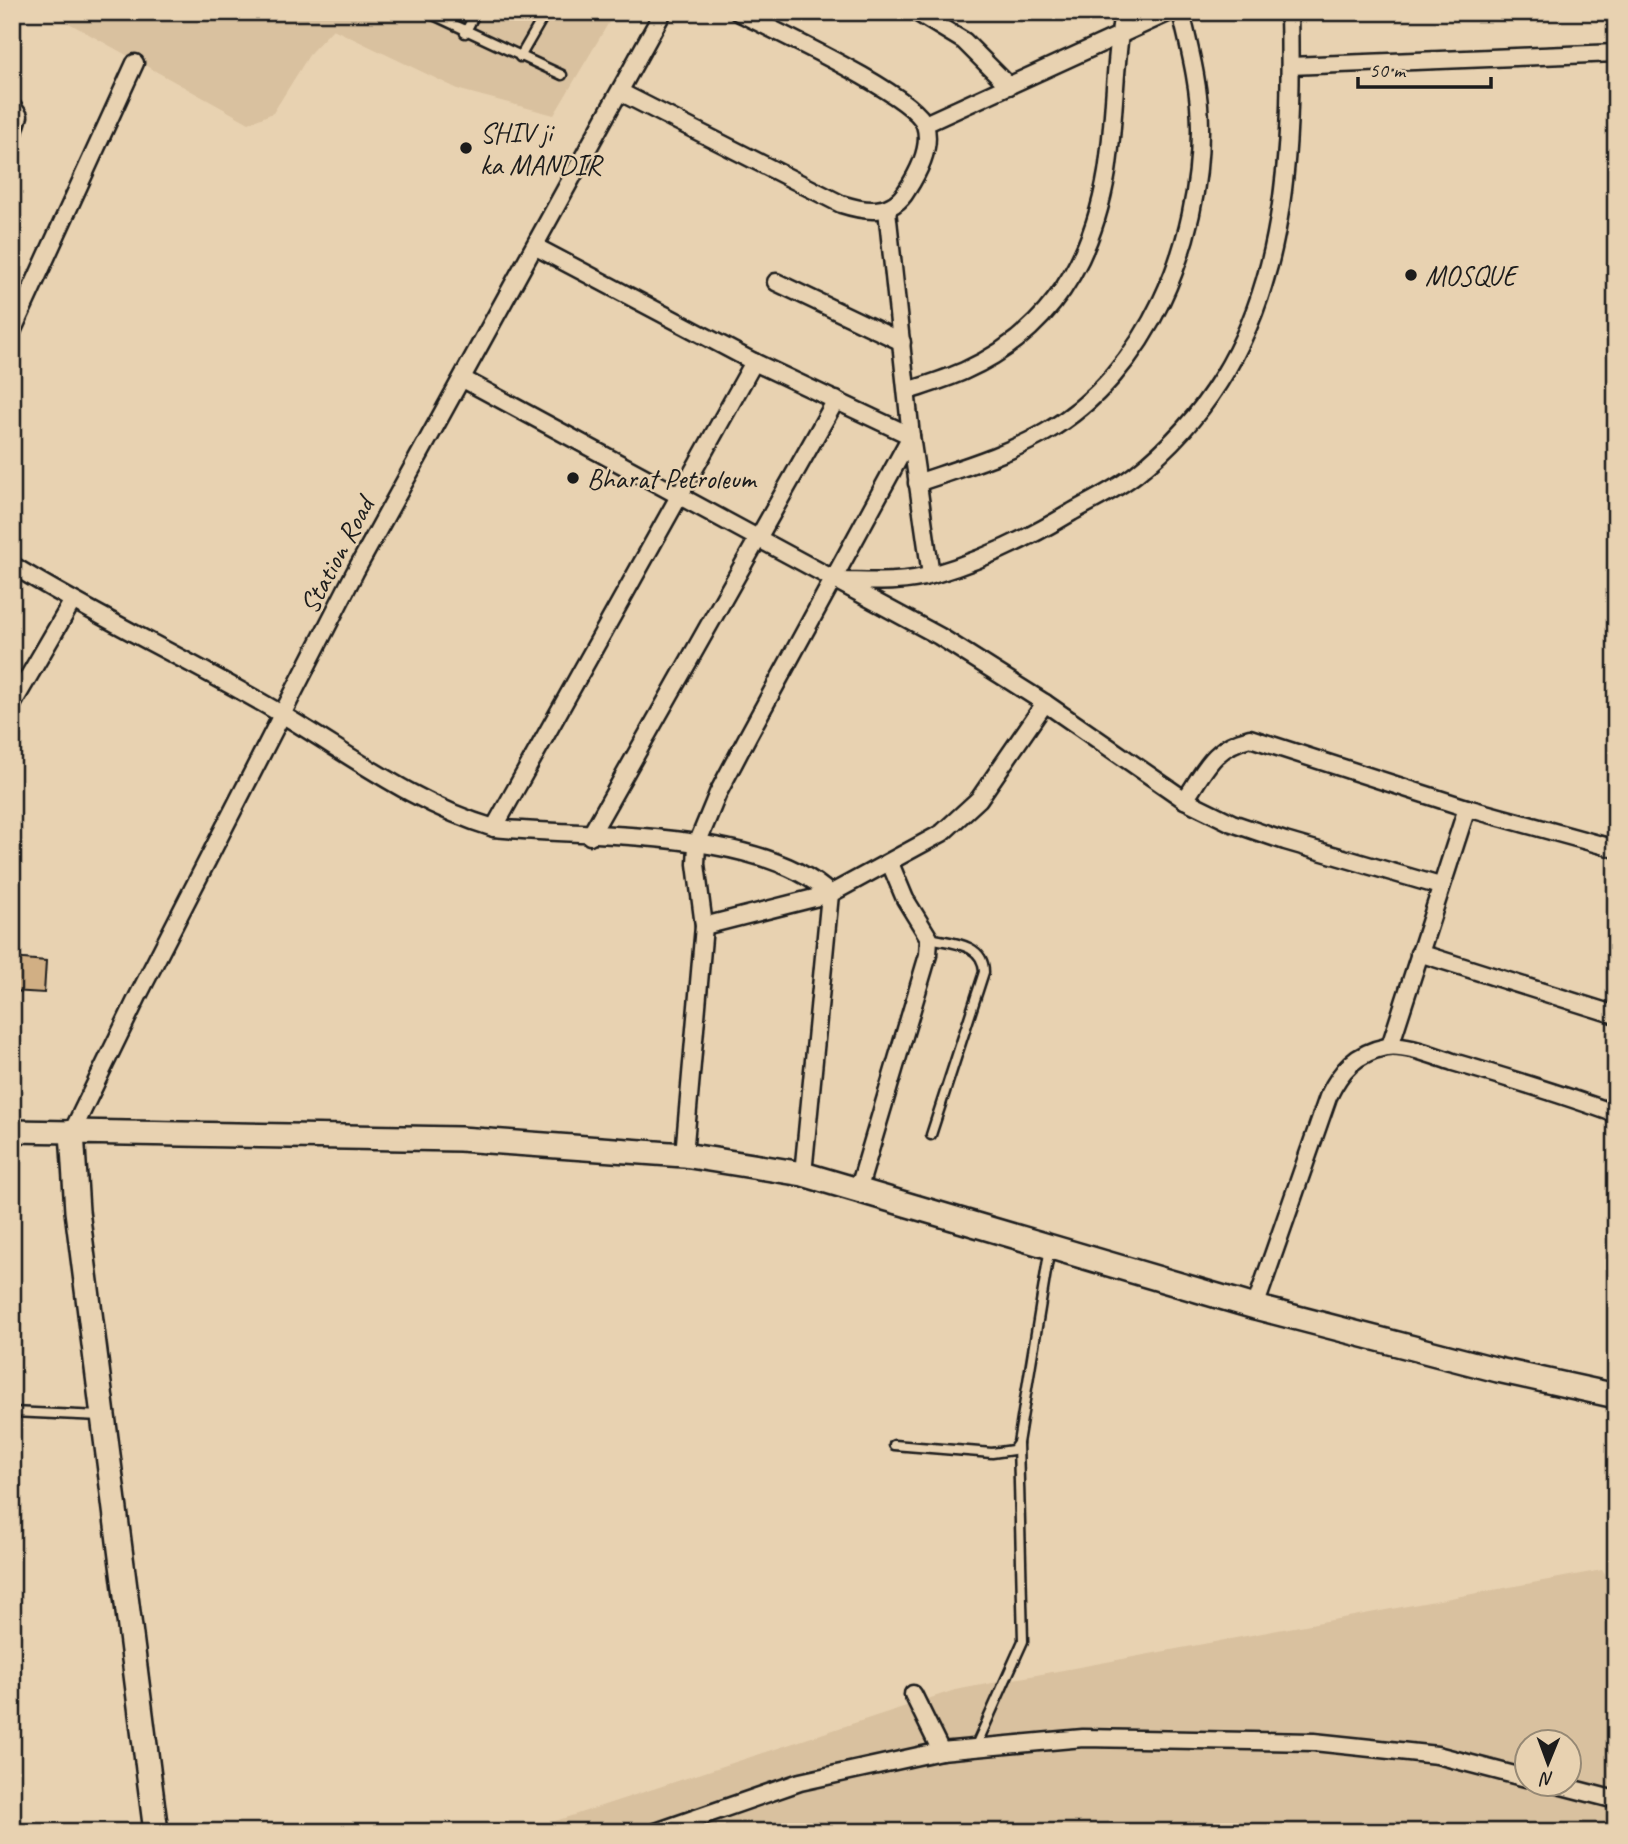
<svg xmlns="http://www.w3.org/2000/svg" width="1628" height="1844" viewBox="0 0 1628 1844" font-family="Caveat,sans-serif">
  <style>
    .built { fill: #d9c19f; fill-rule: evenodd }
    .building { fill: #d1af84; stroke: #1c1c1c; stroke-width: 2 }
    .lines { fill: none; stroke-linecap: round; stroke-linejoin: round }
    .service-casing { stroke: #1c1c1c; stroke-width: 13 }
    .minor-casing { stroke: #1c1c1c; stroke-width: 21 }
    .tertiary-casing { stroke: #1c1c1c; stroke-width: 26 }
    .secondary-casing { stroke: #1c1c1c; stroke-width: 28 }
    .service { stroke: #e8d2b1; stroke-width: 8 }
    .minor { stroke: #e8d2b1; stroke-width: 16 }
    .tertiary { stroke: #e8d2b1; stroke-width: 21 }
    .secondary { stroke: #e8d2b1; stroke-width: 23 }
    .poi-dot { fill: #1c1c1c; stroke: #e8d2b1; stroke-width: 2.5 }
    .labels { text-anchor: middle; stroke-width: 5; stroke-linejoin: round; paint-order: stroke }
    .poi-label { font-size: 28px; fill: #1c1c1c; stroke: #e8d2b1; text-anchor: start }
    .street-label { font-size: 28px; fill: #1c1c1c; stroke: #e8d2b1 }
  </style>
  <rect width="100%" height="100%" fill="#e8d2b1"/>
  <filter id="ink" filterUnits="userSpaceOnUse"><feTurbulence type="fractalNoise" baseFrequency=".0143" numOctaves="2"/><feDisplacementMap in="SourceGraphic" scale="14" xChannelSelector="R" yChannelSelector="G"/><feConvolveMatrix kernelMatrix="1 2 1 2 8 2 1 2 1" color-interpolation-filters="sRGB"/></filter>
  <g filter="url(#ink)">
    <g class="built">
      <polygon points="49,12 615,12 554,115 460,90 333,29 311,52 273,113 249,123"/>
      <path d="M1602 1570 1616 1592V1832H522L955 1690ZM1526 1742H1568V1784H1526Z"/>
    </g>
    <polygon class="building" points="12,958 46,961 44,993 12,991"/>
    <g class="lines">
      <defs>
        <g id="service">
          <polyline points="427,12 562,75"/>
          <polyline points="465,33 476,12"/>
          <polyline points="520,57 546,12"/>
          <path d="M929 938C951 943 984 943 984 972L931 1135"/>
          <polyline points="12,1412 101,1416"/>
          <polyline points="894,1445 992,1453 1013,1450 1018,1443 1050,1247"/>
          <polyline points="975,1748 1023,1641 1018,1443"/>
        </g>
        <g id="minor">
          <polyline points="916,12 964,41 1009,86"/>
          <polyline points="1290,66 1616,53"/>
          <path d="M620 92 841 204C866 212 892 216 907 190 918 173 932 146 925 125 914 94 772 30 738 12"/>
          <polyline points="12,106 19,116 12,139"/>
          <polyline points="925,124 1170,12"/>
          <polyline points="887,210 911,436 931,575"/>
          <polyline points="536,247 754,362 911,436 748,736 718,793 697,844 696,864 704,926 684,1155"/>
          <polyline points="776,282 902,342"/>
          <polyline points="12,332 135,63"/>
          <polyline points="463,379 939,636 1045,703 1185,800 1232,823 1285,841 1440,886"/>
          <path d="M908 391C926 385 946 379 964 371 1049 333 1092 262 1107 172 1115 119 1114 65 1123 12"/>
          <path d="M917 483C961 468 1006 455 1046 432 1148 373 1201 242 1200 127 1200 88 1190 50 1181 12"/>
          <path d="M12 565C100 619 194 662 283 715 352 756 416 805 494 828 587 837 761 828 830 894L803 1174"/>
          <path d="M838 581C869 581 902 584 932 575 980 561 1029 538 1072 512 1093 500 1117 489 1136 474 1283 358 1293 186 1289 12"/>
          <polyline points="12,705 72,602"/>
          <path d="M1185 800C1205 770 1213 747 1250 738L1467 808 1616 849"/>
          <polyline points="494,828 754,362"/>
          <polyline points="590,836 836,400"/>
          <polyline points="704,926 830,894 942,833 979,799 1045,703"/>
          <polyline points="1419,953 1616,1015"/>
          <polyline points="1390,1046 1467,808"/>
          <polyline points="72,1132 138,996 355,572 663,12"/>
          <polyline points="858,1191 928,955 929,938 905,899 890,863"/>
          <path d="M1255 1307 1328 1097C1341 1070 1356 1053 1386 1047 1406 1044 1434 1056 1453 1062 1508 1078 1562 1094 1616 1114"/>
          <polyline points="913,1694 941,1751"/>
          <polyline points="1554,1784 1616,1800"/>
          <polyline points="656,1832 800,1782 941,1751 1083,1738 1314,1742 1437,1755 1526,1778"/>
        </g>
        <polyline id="tertiary" points="12,1131 72,1132"/>
        <polyline id="secondary" points="156,1832 77,1211 72,1132 460,1139 684,1155 803,1174 1255,1307 1498,1370 1616,1396"/>
      </defs>
      <use href="#service" class="service-casing"/>
      <use href="#minor" class="minor-casing"/>
      <use href="#tertiary" class="tertiary-casing"/>
      <use href="#secondary" class="secondary-casing"/>
      <use href="#service" class="service"/>
      <use href="#minor" class="minor"/>
      <use href="#tertiary" class="tertiary"/>
      <use href="#secondary" class="secondary"/>
    </g>
  </g>
  <g class="poi-dot">
    <circle cx="466" cy="148" r="7"/>
    <circle cx="1411" cy="275" r="7"/>
    <circle cx="573" cy="478" r="7"/>
  </g>
  <g class="labels">
    <g class="poi-label">
      <text x="480" y="142">SHIV ji<tspan x="480" dy="32">ka MANDIR</tspan></text>
      <text x="1425" y="285">MOSQUE</text>
      <text x="587" y="488">Bharat Petroleum</text>
    </g>
    <g class="street-label">
      <text transform="translate(336 555) rotate(-62)" y="10">Station Road</text>
    </g>
  </g>
  <rect width="1628" height="1844" fill="none" stroke="#e8d2b1" stroke-width="42"/>
  <rect x="21" y="21" width="1586" height="1802" fill="none" stroke="#1c1c1c" stroke-width="2.5" filter="url(#ink)"/>
  <g transform="translate(1548 1763) rotate(181)"><circle r="33" fill="#e8d2b1" stroke="#968975" stroke-width="2"/>
  <path d="M0-5L12 26L0 18L-12 26Z" fill="#1c1c1c"/>
  <text y="-10" font-size="19" font-weight="bold" text-anchor="middle" fill="#1c1c1c">N</text>
  </g>
  <path d="M1358 77v10h133v-10" fill="none" stroke="#1c1c1c" stroke-width="3.5"/>
  <text x="1369" y="77" font-size="21" fill="#1c1c1c" stroke="#e8d2b1" stroke-width="5" paint-order="stroke">50 m</text>
</svg>
